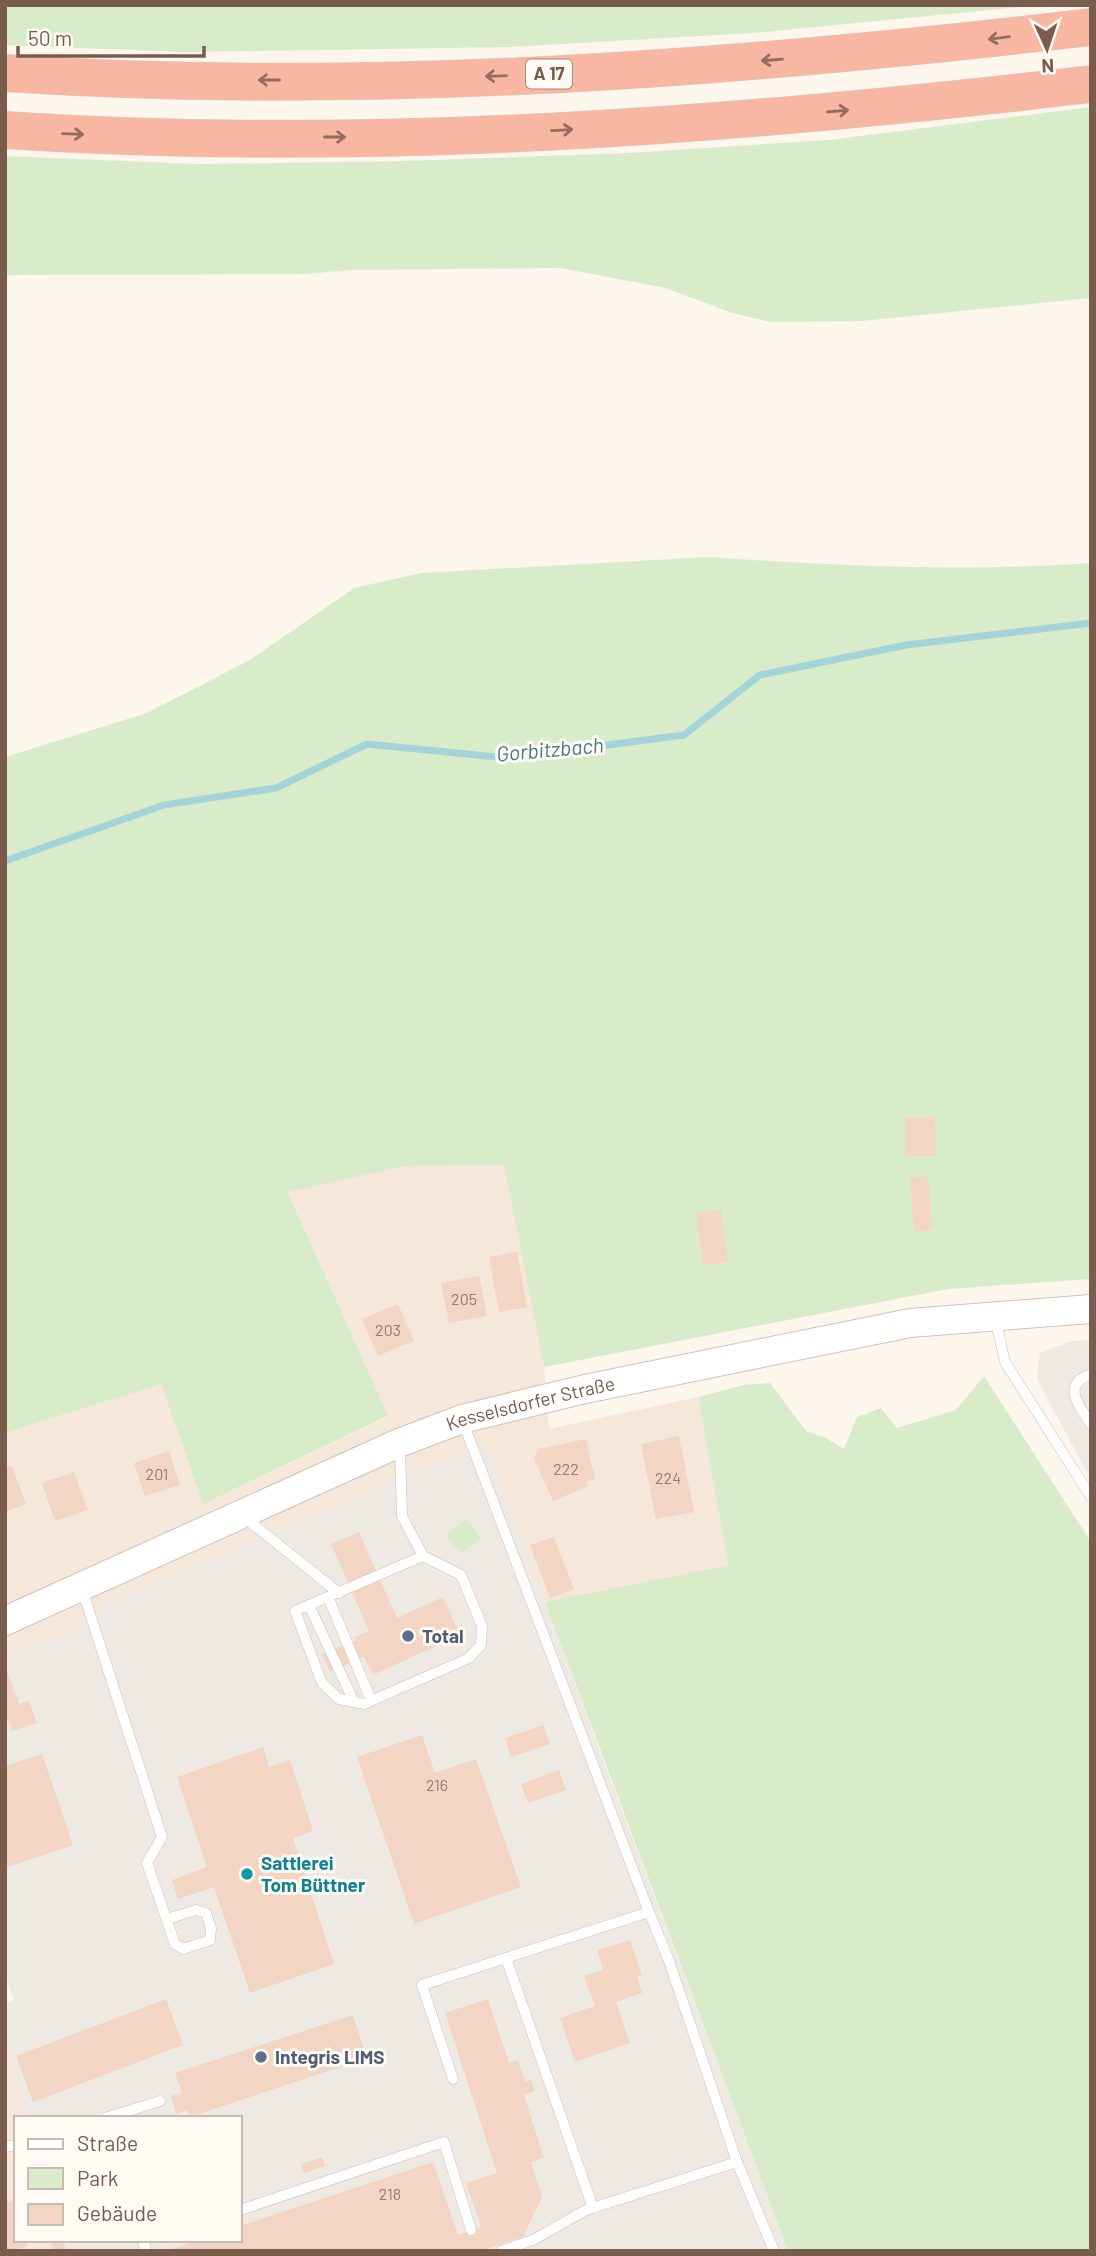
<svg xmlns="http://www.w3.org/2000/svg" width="1096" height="2256" viewBox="0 0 1096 2256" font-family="Barlow,sans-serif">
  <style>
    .residential { fill: #f5e8da }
    .industrial { fill: #efe9e4 }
    .green { fill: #d8ecc9 }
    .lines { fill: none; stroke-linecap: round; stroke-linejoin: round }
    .stream { stroke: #a5d3da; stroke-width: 7 }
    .building { fill: #f3d5c3 }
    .lane-casing { stroke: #d1beb0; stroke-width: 11 }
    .secondary-casing { stroke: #d6c0b0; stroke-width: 30 }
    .highway-casing { stroke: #dad1cd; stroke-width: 38 }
    .lane { stroke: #fff; stroke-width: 10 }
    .secondary { stroke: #fff; stroke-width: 28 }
    .highway { stroke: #f7b7a3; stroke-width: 37 }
    .oneway { stroke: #936e5e }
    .service-dot { fill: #5c6f8a; stroke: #fffaf3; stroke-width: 2.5 }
    .culture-dot { fill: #0f9aa8; stroke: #fffaf3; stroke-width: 2.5 }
    .labels { text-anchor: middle; stroke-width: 6; stroke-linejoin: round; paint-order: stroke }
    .number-label { font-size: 16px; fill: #987a6a }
    .shield { fill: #fffaf3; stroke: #a28b7f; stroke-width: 2 }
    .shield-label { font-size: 18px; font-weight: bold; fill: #7a5c4d }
    .street-label { font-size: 19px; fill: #7a5c4d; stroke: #fffaf3 }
    .service-label { font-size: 19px; font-weight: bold; fill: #4e5e75; stroke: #fffaf3; text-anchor: start }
    .culture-label { font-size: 19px; font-weight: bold; fill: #0d838f; stroke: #fffaf3; text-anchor: start }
    .water-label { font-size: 21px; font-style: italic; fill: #437c86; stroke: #fffaf3 }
  </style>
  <rect width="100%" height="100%" fill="#fdf6ec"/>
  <g class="residential">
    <polygon points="504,1165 544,1367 549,1429 698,1397 728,1565 545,1602 486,1443 97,1606 102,1621 5,1654 5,1433 161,1384 203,1504 388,1417 288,1191 406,1166"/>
    <polygon points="5,2031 27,2118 16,2118 16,2240 66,2240 69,2251 5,2251"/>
  </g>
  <g class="industrial">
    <polygon points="1091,1340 1091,1480 1037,1379 1040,1353 1072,1341"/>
    <polygon points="487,1443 602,1757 788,2251 69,2251 66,2240 240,2240 240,2118 27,2118 5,2031 5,2004 14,2000 5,1974 5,1654 102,1621 96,1606"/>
  </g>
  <g class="green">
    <polygon points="5,5 1041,5 753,33 509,47 184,52 5,45"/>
    <polygon points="1091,107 1091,298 862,321 770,322 732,313 666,288 560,268 351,270 305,274 5,275 5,156 195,164 405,161 629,153 829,140"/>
    <path d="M709 557C836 566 963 572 1091 563V1279L948 1289 544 1367 504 1165 406 1166 288 1192 388 1416 203 1504 161 1384 5 1433V757L147 713 250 660 354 588 422 573Z"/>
    <polygon points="984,1376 1091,1542 1091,2251 788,2251 545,1602 728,1565 698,1397 744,1385 770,1383 806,1431 824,1437 844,1449 857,1417 881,1408 897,1428 956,1410"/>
    <polygon points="466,1519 481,1538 461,1554 446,1535"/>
  </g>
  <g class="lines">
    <polyline class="stream" points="5,861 164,805 276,788 367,744 507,758 684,735 760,675 906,645 1091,623"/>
  </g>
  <g class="building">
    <polygon points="935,1117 936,1156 905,1156 905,1118"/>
    <polygon points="928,1176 932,1230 914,1232 910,1178"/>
    <polygon points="721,1210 728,1262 703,1265 696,1213"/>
    <polygon points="517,1252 527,1307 499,1312 489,1257"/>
    <polygon points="479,1276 487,1316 449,1323 441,1283"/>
    <polygon points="398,1304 414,1341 378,1356 362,1319"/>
    <polygon points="679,1436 694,1512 656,1519 641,1444"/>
    <polygon points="586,1439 595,1479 586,1481 588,1486 553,1501 534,1459 538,1449"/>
    <polygon points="169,1451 180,1485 145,1496 134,1463"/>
    <polygon points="12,1466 26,1504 5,1512 5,1468"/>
    <polygon points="74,1472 88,1510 55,1521 42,1483"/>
    <polygon points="359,1532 397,1618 443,1597 460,1635 373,1675 364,1657 330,1672 322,1654 357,1640 355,1637 369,1631 331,1544"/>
    <polygon points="554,1537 574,1589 550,1598 530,1545"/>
    <polygon points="5,1666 19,1704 29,1701 37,1723 12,1731 5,1712"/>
    <polygon points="543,1725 550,1744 511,1757 505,1738"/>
    <polygon points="422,1735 435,1773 476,1759 521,1887 414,1924 357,1757"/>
    <polygon points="263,1747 269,1767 290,1760 313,1831 293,1838 334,1964 250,1993 214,1887 178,1899 172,1880 207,1867 177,1777"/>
    <polygon points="42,1754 73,1845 5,1868 5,1766"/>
    <polygon points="559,1770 566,1790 528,1803 521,1784"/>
    <polygon points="630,1940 642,1975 637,1977 642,1993 616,2002 630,2043 575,2062 560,2018 595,2006 584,1976 603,1970 597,1950"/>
    <polygon points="166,1999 183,2045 33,2102 16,2056"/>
    <polygon points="488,1999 509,2063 518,2060 525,2082 531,2080 535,2091 524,2095 544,2158 531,2162 542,2197 523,2237 479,2251 167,2251 197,2240 240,2240 240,2226 433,2162 458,2235 481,2227 466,2183 497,2173 445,2013"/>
    <polygon points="353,2015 367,2058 190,2117 187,2110 176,2114 171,2096 182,2093 175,2073"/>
    <polygon points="322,2157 325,2166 304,2173 301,2164"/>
    <polygon points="14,2200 16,2240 25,2240 27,2247 5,2251 5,2202"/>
    <polygon points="50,2240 63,2240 66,2251 54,2251"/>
  </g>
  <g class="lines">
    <defs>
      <g id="lane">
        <polyline points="995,1317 1005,1362 1091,1497"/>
        <path d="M1091 1374C1060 1385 1080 1406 1091 1425"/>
        <polyline points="400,1447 402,1516 423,1556 461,1575 482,1626 481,1645 469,1658 364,1704 339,1699 322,1683 295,1611 423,1556"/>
        <polyline points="245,1518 339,1593"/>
        <polyline points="82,1589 162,1837 147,1863 175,1944 183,1949 210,1940 211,1928 206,1913 196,1910 167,1919"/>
        <polyline points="328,1597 371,1700"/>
        <polyline points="309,1605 354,1702"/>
        <polyline points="649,1912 668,1958 737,2162 774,2251"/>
        <polyline points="506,1958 593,2208"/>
        <polyline points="453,2079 422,1985 649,1912 463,1422"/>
        <polyline points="105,2118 160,2101"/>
        <polyline points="5,2147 16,2145"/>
        <polyline points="240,2210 444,2142 471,2230"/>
        <polyline points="146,2251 143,2242 147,2240"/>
        <polyline points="501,2251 533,2240 586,2210 737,2162"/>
      </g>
      <g id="secondary">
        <path id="s1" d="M5 1621 399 1443 462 1419 585 1389 910 1323 1091 1309"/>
      </g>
      <g id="highway">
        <path d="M5 73C367 97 731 69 1091 27"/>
        <path d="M5 130C366 154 733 126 1091 84"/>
      </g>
    </defs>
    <use href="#lane" class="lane-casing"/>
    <use href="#secondary" class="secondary-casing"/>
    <use href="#highway" class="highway-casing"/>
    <use href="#lane" class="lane"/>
    <use href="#secondary" class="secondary"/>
    <use href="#highway" class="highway"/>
  </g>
  <defs><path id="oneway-shaft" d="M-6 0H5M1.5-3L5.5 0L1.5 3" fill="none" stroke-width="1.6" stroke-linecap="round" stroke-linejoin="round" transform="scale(1.75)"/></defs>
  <g class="oneway">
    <use href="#oneway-shaft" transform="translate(999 38) rotate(173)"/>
    <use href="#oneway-shaft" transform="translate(772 60) rotate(175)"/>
    <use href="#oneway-shaft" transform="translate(496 76) rotate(178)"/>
    <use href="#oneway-shaft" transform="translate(269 80) rotate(180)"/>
    <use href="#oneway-shaft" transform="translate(838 111) rotate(-5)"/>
    <use href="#oneway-shaft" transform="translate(562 130) rotate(-3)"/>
    <use href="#oneway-shaft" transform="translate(73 134) rotate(2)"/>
    <use href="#oneway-shaft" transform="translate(335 137)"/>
  </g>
  <g class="service-dot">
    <circle cx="408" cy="1636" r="7"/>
    <circle cx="261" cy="2057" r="7"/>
  </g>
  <circle class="culture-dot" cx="247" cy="1874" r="7"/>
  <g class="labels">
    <g class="number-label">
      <text x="464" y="1305">205</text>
      <text x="388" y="1336">203</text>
      <text x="566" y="1475">222</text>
      <text x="157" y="1480">201</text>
      <text x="668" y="1484">224</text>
      <text x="437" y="1791">216</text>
      <text x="390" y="2200">218</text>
    </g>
    <rect class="shield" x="526" y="59.5" width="46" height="29" rx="5"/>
    <g class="shield-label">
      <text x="549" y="80">A 17</text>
    </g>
    <g class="street-label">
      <text dy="7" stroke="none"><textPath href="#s1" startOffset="570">Kesselsdorfer Straße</textPath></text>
    </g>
    <g class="service-label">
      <text x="422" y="1643">Total</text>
      <text x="275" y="2064">Integris LIMS</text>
    </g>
    <g class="culture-label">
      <text x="261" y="1870">Sattlerei<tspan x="261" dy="22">Tom Büttner</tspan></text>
    </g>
    <g class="water-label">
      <text transform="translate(550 750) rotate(-5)" y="7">Gorbitzbach</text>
    </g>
  </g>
  <rect width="1096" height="2256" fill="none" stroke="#7a5c4d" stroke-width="14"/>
  <rect x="14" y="2116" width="228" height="126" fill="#fffaf3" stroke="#cabbb1" stroke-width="2"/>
  <rect x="28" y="2139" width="35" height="10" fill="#ffffff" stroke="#cabbb1" stroke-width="2"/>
  <text x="77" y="2151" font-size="21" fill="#7a5c4d">Straße</text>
  <rect x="28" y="2168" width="35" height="21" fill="#d8ecc9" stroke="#cabbb1" stroke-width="2"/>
  <text x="77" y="2186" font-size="21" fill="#7a5c4d">Park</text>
  <rect x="28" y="2204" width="35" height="21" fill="#f3d5c3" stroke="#cabbb1" stroke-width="2"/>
  <text x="77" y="2221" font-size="21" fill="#7a5c4d">Gebäude</text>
  <g transform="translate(1047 49) rotate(177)" stroke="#fffaf3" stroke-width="5" paint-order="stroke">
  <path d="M0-5L12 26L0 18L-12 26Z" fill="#7a5c4d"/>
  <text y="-10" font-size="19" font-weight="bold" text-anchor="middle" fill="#7a5c4d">N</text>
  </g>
  <path d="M18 46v10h186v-10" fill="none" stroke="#7a5c4d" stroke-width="3.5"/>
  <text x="28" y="46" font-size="21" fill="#7a5c4d" stroke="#fffaf3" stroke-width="5" paint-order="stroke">50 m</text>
</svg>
